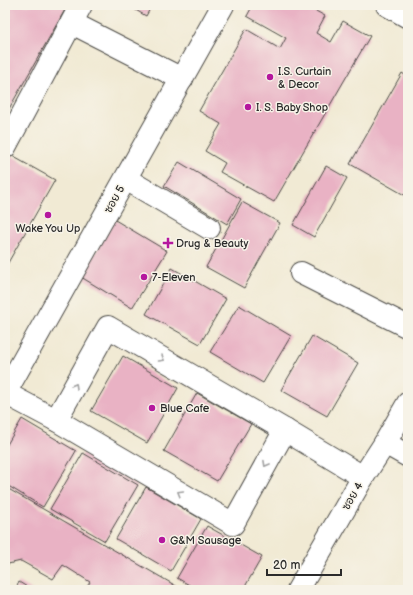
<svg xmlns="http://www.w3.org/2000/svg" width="413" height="595" viewBox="0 0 413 595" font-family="'Balsamiq Sans','Playpen Sans Thai',sans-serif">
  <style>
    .building { fill: #e9b2c4 }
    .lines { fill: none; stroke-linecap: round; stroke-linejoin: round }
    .minor-casing { stroke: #494844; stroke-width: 24 }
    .minor { stroke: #fff; stroke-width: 22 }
    .oneway { stroke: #a0a0a0 }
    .poi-dot { fill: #b5179e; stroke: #f7f3e8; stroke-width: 1.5 }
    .labels { text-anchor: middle; stroke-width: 3; stroke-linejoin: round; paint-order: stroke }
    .poi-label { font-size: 11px; fill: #2b2b2b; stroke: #f7f3e8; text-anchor: start }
    .street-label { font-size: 11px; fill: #2b2b2b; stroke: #f7f3e8 }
  </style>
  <rect width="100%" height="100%" fill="#f7f3e8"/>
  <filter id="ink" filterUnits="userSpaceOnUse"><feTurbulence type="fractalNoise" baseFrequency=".025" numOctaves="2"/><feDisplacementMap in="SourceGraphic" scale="8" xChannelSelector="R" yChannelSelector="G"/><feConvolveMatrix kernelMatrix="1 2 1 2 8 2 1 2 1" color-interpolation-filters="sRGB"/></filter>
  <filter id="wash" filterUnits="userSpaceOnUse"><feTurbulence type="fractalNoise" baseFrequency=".012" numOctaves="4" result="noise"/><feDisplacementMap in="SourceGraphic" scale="16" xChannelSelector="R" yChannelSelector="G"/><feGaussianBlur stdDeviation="0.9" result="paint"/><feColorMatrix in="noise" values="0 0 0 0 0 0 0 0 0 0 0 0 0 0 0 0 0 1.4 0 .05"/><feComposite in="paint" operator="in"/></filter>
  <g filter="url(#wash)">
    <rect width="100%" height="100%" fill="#f1ead4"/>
    <g id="blocks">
      <g class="building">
        <polygon points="9,5 61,5 66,8 6,114 5,113 5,12"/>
        <polygon points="127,5 152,5 146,16"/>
        <polygon points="253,5 305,5 325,16 316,33 331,42 343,21 370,36 274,202 220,172 225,163 205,151 221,124 199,111 246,29 280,49 286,38 247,16"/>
        <polygon points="402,73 408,77 408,197 350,164"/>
        <polygon points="5,152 55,180 5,268"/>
        <polygon points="179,162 241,199 227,224 164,186"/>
        <polygon points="326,166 347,178 314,237 293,225"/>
        <polygon points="242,202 280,223 244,288 206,267"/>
        <polygon points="115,220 167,251 132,308 81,277"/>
        <polygon points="172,268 226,299 200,344 146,314"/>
        <polygon points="239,305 291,336 263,383 210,352"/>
        <polygon points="312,336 358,363 327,416 281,390"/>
        <polygon points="123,356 178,388 147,443 91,411"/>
        <polygon points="197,393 251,424 217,481 164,451"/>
        <polygon points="22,419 76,451 43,507 5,484 5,448"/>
        <polygon points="83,453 138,485 105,541 50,509"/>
        <polygon points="5,487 183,590 85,590 90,582 63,565 53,579 21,561 8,564 5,569"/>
        <polygon points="146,487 201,519 171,571 116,539"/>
        <polygon points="207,526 262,557 243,590 198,590 177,578"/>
        <polygon points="19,582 32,590 15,590"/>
      </g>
    </g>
  </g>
  <g filter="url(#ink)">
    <use href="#blocks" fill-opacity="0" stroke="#494844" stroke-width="1"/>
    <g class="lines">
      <defs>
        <g id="minor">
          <polyline points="387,5 408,17"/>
          <polyline points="72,23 182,79"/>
          <polyline points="5,147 81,5"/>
          <polyline points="126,179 209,228"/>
          <polyline points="301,273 408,327"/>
          <polyline points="5,393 223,5"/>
          <polyline points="5,393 56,420 233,524 285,430"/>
          <polyline points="56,420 108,327 285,430 363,477"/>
          <polyline points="385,443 408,456"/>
          <polyline points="298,590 363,477 385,443 408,403"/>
        </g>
      </defs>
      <use href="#minor" class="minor-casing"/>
      <use href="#minor" class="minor"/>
    </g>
    <defs><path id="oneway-chevron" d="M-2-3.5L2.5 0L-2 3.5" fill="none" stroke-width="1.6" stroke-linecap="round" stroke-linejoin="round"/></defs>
    <g class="oneway">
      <use href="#oneway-chevron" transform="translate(162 359) rotate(30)"/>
      <use href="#oneway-chevron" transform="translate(75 386) rotate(-61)"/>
      <use href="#oneway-chevron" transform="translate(266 464) rotate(119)"/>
      <use href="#oneway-chevron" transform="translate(180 493) rotate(-150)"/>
    </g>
  </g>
  <g class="poi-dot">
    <circle cx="270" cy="77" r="4"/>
    <circle cx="248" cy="107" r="4"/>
    <circle cx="48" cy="215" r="4"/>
    <path d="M166 237h4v4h4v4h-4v4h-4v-4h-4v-4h4z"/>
    <circle cx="144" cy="277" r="4"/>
    <circle cx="152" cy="408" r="4"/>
    <circle cx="162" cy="540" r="4"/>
  </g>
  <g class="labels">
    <g class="poi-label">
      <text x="278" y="75">I.S. Curtain<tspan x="278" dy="13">&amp; Decor</tspan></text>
      <text x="256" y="111">I. S. Baby Shop</text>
      <text x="48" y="232" text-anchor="middle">Wake You Up</text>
      <text x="176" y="247">Drug &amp; Beauty</text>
      <text x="152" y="281">7-Eleven</text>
      <text x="160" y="412">Blue Cafe</text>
      <text x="170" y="544">G&amp;M Sausage</text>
    </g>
    <g class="street-label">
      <text transform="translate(114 199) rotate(-61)" y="4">ซอย 5</text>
      <text transform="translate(352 496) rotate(-60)" y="4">ซอย 4</text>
    </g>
  </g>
  <rect width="413" height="595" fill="none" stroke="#f7f3e8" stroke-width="20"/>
  <path d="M267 569v6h74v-6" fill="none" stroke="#2b2b2b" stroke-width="2"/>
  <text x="273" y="569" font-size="12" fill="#2b2b2b" stroke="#f7f3e8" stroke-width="3" paint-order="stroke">20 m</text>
</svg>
